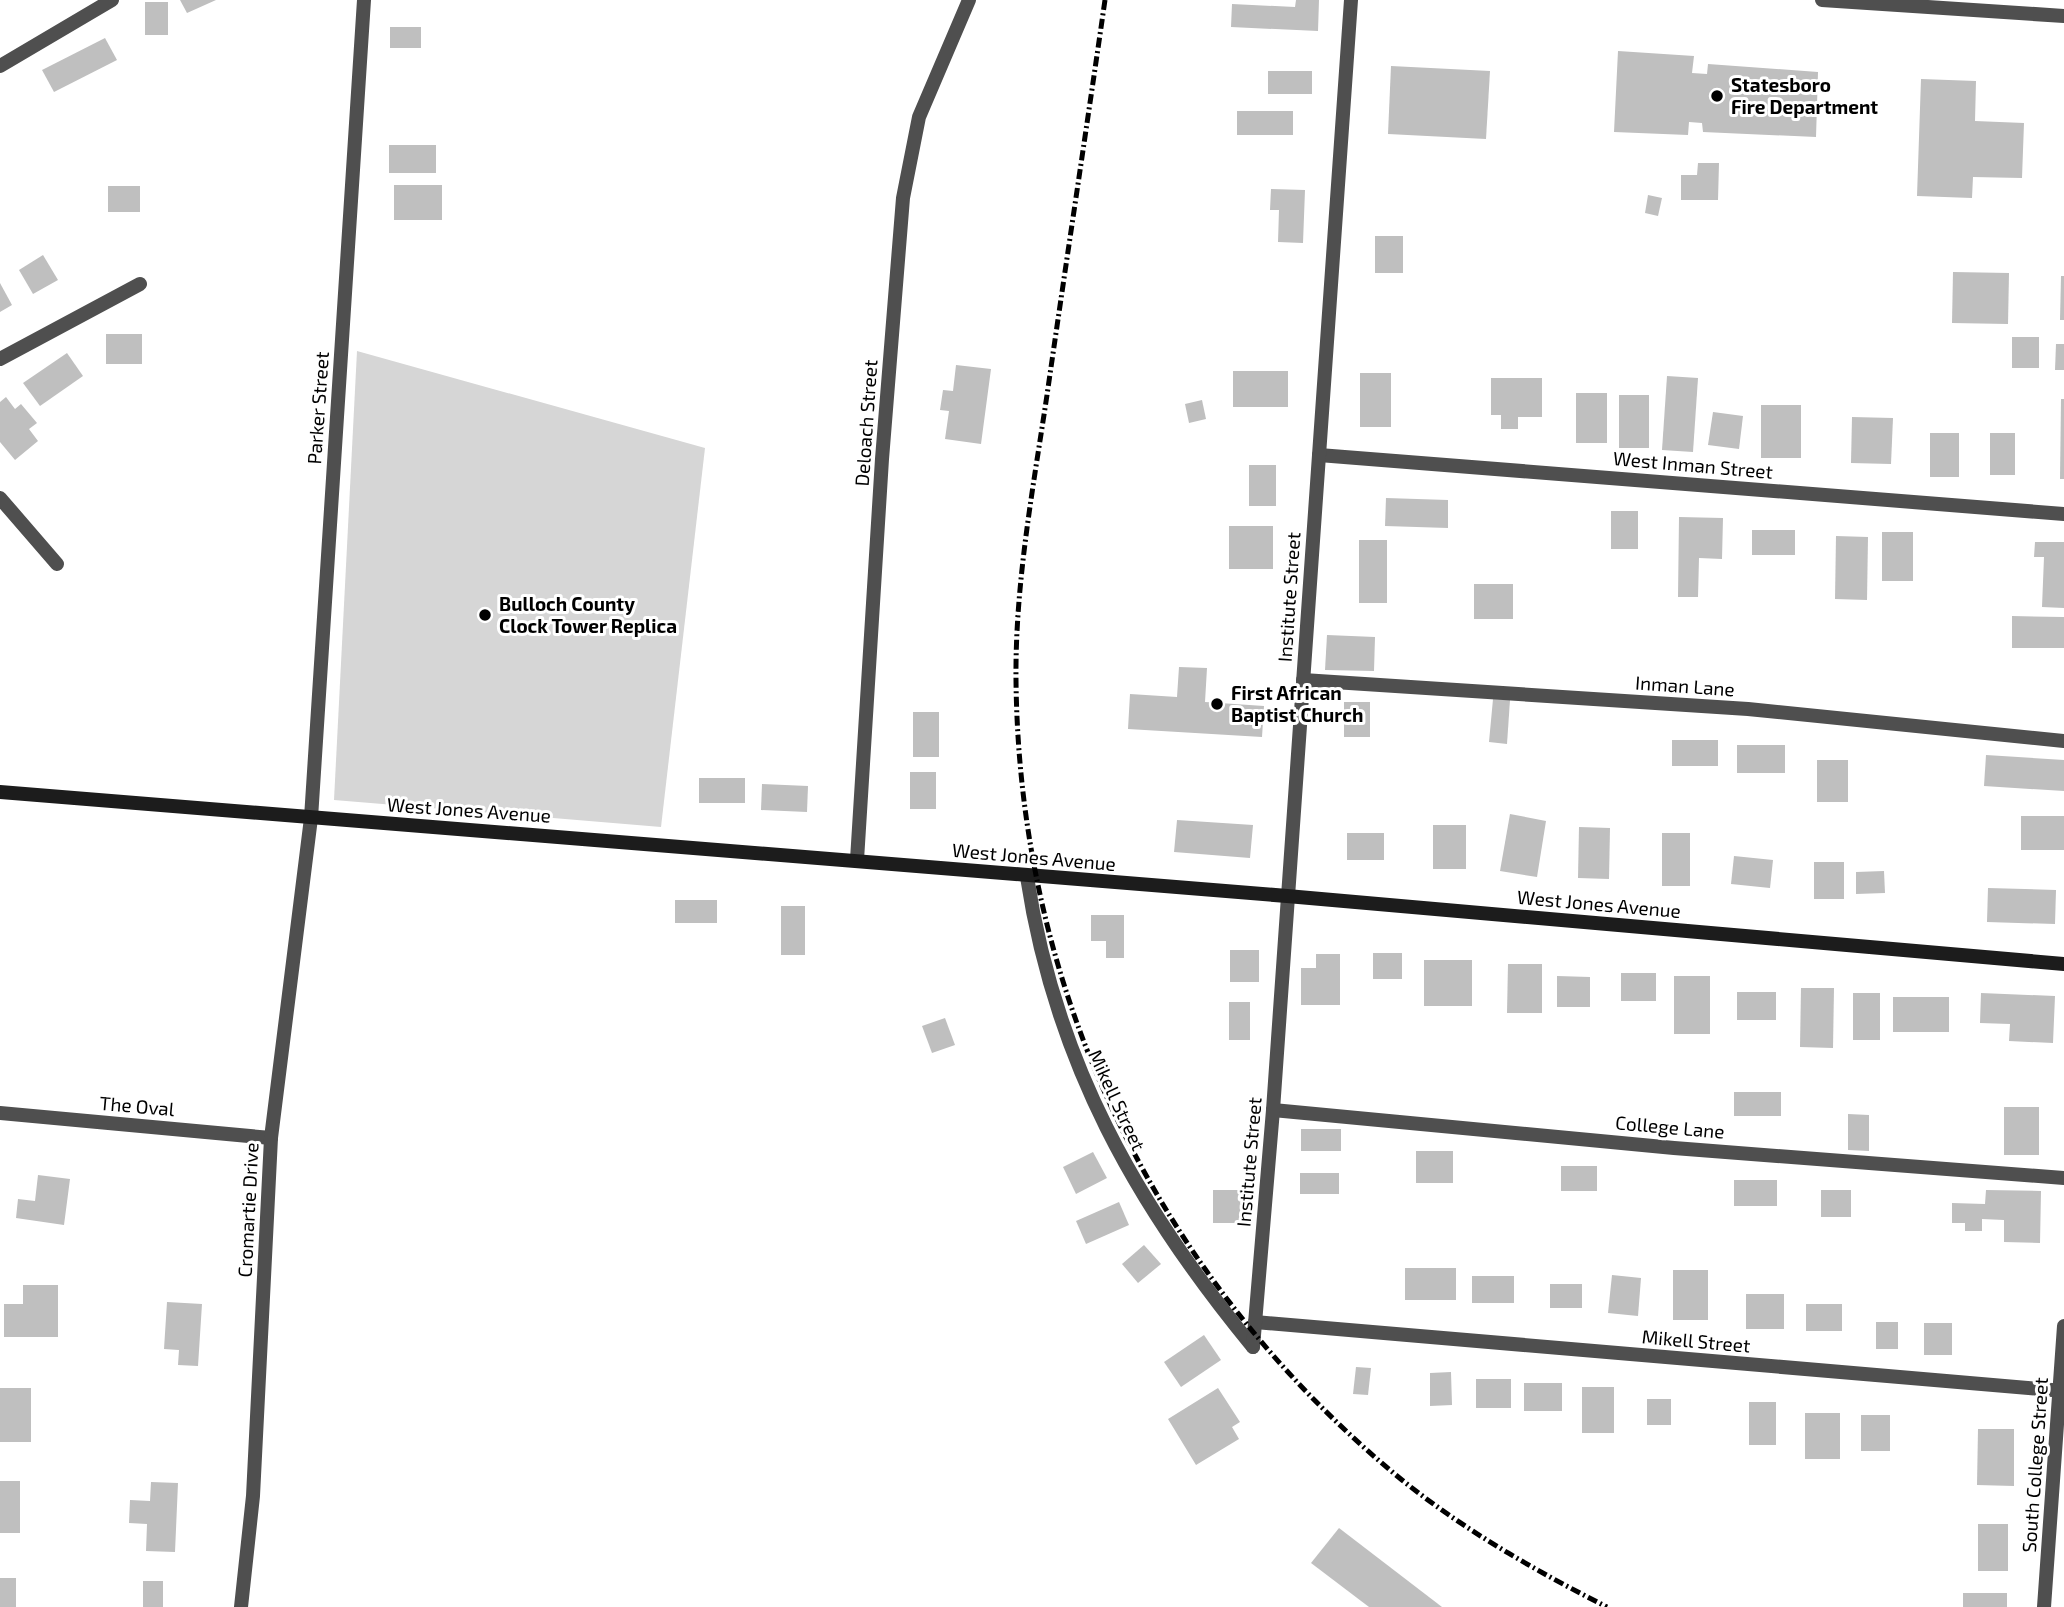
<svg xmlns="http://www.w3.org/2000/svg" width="2064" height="1607" viewBox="0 0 2064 1607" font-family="'Exo 2',sans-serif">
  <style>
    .green { fill: #d6d6d6 }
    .building { fill: #bfbfbf }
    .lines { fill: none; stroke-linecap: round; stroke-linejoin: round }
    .street { stroke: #4f4f4f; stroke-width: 14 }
    .secondary { stroke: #1c1c1c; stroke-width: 14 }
    .rail { stroke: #000; stroke-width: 5; stroke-dasharray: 10 3.5 2 3.5; stroke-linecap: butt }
    .poi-dot { fill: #000; stroke: #fff; stroke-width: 2.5 }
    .labels { text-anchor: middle; stroke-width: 6; stroke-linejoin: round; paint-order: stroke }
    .poi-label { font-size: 19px; font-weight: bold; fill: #000; stroke: #fff; text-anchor: start }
    .street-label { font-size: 19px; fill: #000; stroke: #fff }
  </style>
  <rect width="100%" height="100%" fill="#fff"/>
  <polygon class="green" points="357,351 705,448 661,827 334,800"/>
  <g class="building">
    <polygon points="180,0 216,0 187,13"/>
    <polygon points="1296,0 1319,0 1318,31 1231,27 1232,4 1295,7"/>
    <rect x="145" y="2" width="23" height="33"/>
    <rect x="390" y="27" width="31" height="21"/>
    <polygon points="105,38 117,60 54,92 42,70"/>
    <polygon points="1618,51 1694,56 1692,73 1707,74 1708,64 1818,72 1816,137 1703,132 1702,123 1689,122 1688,135 1614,132"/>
    <polygon points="1391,66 1490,71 1486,139 1388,134"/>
    <rect x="1268" y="71" width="44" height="23"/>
    <polygon points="1921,79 1976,81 1975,121 2024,123 2022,178 1973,177 1972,198 1917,196"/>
    <rect x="1237" y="111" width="56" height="24"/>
    <rect x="389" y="145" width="47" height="28"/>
    <polygon points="1698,163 1719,163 1718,200 1681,200 1681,175 1697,175"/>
    <rect x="394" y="185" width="48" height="35"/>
    <rect x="108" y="186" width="32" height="26"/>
    <polygon points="1271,189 1305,190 1303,243 1278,242 1279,210 1270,210"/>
    <polygon points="1648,195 1662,198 1658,216 1645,213"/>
    <rect x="1375" y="236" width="28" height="37"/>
    <polygon points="43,255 58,280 33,294 19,270"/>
    <polygon points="1953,272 2009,273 2008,324 1952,323"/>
    <polygon points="2061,276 2064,276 2064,320 2060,320"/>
    <polygon points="0,283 12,305 0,312"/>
    <rect x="106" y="334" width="36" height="30"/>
    <rect x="2012" y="337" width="27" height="31"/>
    <polygon points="2056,344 2064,344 2064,370 2055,370"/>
    <polygon points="67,353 83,376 40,406 23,383"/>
    <polygon points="956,365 991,369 981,444 945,439 949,411 940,410 943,390 953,391"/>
    <rect x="1233" y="371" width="55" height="36"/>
    <rect x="1360" y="373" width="31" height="54"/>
    <polygon points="1667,376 1698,378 1693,452 1662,450"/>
    <polygon points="1491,378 1542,378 1542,417 1518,417 1518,429 1501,429 1501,415 1491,415"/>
    <rect x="1576" y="393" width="31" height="50"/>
    <rect x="1619" y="395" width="30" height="53"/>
    <polygon points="6,397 15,409 21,404 37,423 29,429 38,441 15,460 0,442 0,402"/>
    <polygon points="2061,399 2064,399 2064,479 2060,479"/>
    <polygon points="1202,400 1206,419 1189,423 1185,404"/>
    <rect x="1761" y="405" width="40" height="53"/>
    <polygon points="1713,412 1743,416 1739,449 1708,445"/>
    <polygon points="1852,417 1893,418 1891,464 1851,463"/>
    <rect x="1930" y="433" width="29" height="44"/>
    <rect x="1990" y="433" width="25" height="42"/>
    <rect x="1249" y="465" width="27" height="41"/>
    <polygon points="1386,498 1448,500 1448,528 1385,526"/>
    <rect x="1611" y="511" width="27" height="38"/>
    <polygon points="1679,517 1723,518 1722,559 1699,558 1698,597 1678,597"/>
    <rect x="1229" y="526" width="44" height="43"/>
    <rect x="1752" y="530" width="43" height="25"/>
    <rect x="1882" y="532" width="31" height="49"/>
    <polygon points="1836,536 1868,537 1867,600 1835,599"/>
    <rect x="1359" y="540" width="28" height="63"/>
    <polygon points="2035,542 2064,542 2064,608 2042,607 2044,557 2034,557"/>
    <rect x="1474" y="584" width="39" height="35"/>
    <polygon points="2012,616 2064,617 2064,648 2012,648"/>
    <polygon points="1327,635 1375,637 1374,671 1325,670"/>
    <polygon points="1179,667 1207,668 1205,702 1264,706 1262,737 1128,729 1130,694 1177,697"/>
    <polygon points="1493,699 1510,700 1507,744 1489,742"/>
    <rect x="1344" y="702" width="26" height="35"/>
    <rect x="913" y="712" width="26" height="45"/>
    <rect x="1672" y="740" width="46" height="26"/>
    <rect x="1737" y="745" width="48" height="28"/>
    <polygon points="1986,755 2064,760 2064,791 1984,786"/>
    <rect x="1817" y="760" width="31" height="42"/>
    <rect x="910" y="772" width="26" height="37"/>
    <rect x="699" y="778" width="46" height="25"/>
    <polygon points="762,784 808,786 807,812 761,810"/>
    <polygon points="1510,814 1546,821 1537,877 1500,871"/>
    <rect x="2021" y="816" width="43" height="34"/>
    <polygon points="1177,820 1253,825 1250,858 1174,852"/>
    <rect x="1433" y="825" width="33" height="44"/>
    <polygon points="1579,827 1610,828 1609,879 1578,878"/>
    <rect x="1347" y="833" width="37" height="27"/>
    <rect x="1662" y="833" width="28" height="53"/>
    <polygon points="1734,856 1773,860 1770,888 1731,884"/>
    <rect x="1814" y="862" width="30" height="37"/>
    <polygon points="1884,871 1885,893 1856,894 1856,872"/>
    <polygon points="1988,888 2056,890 2055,924 1987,922"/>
    <rect x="675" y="900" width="42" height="23"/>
    <rect x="781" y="906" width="24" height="49"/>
    <polygon points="1091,915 1124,915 1124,958 1106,958 1106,941 1091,941"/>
    <rect x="1230" y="950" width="29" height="32"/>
    <rect x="1373" y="953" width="29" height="26"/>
    <polygon points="1316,954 1340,954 1340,1005 1301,1005 1301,968 1316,968"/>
    <rect x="1424" y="960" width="48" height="46"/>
    <polygon points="1508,964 1542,964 1542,1013 1507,1013"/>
    <rect x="1621" y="973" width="35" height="28"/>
    <polygon points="1557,976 1590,977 1590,1007 1557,1007"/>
    <rect x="1674" y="976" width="36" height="58"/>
    <polygon points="1801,988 1834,988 1833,1048 1800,1047"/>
    <rect x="1737" y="992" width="39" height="28"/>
    <rect x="1853" y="993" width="27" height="47"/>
    <polygon points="1981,993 2055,996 2053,1043 2009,1041 2010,1024 1980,1023"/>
    <rect x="1893" y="997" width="56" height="35"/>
    <rect x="1229" y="1002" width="21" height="38"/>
    <polygon points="945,1018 955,1045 932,1053 922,1026"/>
    <rect x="1734" y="1092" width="47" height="24"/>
    <rect x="2004" y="1107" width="35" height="48"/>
    <polygon points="1848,1114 1869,1115 1869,1151 1848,1150"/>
    <rect x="1301" y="1129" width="40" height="22"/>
    <rect x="1416" y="1151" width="37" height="32"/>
    <polygon points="1093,1152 1107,1178 1076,1194 1063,1167"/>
    <rect x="1561" y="1166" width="36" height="25"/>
    <rect x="1300" y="1173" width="39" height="21"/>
    <polygon points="38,1175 70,1179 64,1225 16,1218 18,1199 35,1201"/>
    <rect x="1734" y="1180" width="43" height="26"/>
    <rect x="1213" y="1190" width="30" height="33"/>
    <rect x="1821" y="1190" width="30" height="27"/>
    <polygon points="1986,1190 2041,1191 2040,1243 2004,1242 2004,1220 1982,1219 1982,1231 1965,1231 1965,1223 1952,1223 1952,1203 1985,1204"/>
    <polygon points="1119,1202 1129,1225 1086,1244 1076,1221"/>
    <polygon points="1144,1245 1161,1264 1138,1283 1122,1264"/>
    <rect x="1405" y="1268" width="51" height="32"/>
    <rect x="1673" y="1270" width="35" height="50"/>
    <polygon points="1612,1275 1641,1278 1638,1316 1608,1313"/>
    <rect x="1472" y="1276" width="42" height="27"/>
    <rect x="1550" y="1284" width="32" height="24"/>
    <polygon points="23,1285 58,1285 58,1337 4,1337 4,1304 23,1304"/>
    <rect x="1746" y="1294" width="38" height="35"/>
    <polygon points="167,1302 202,1304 198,1366 178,1365 179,1350 164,1349"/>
    <rect x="1806" y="1304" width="36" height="27"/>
    <rect x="1876" y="1322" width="22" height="27"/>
    <rect x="1924" y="1323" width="28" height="32"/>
    <polygon points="1204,1335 1221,1360 1181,1387 1164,1362"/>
    <polygon points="1356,1367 1371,1368 1368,1395 1353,1394"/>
    <polygon points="1451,1372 1452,1405 1430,1406 1430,1373"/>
    <rect x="1476" y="1379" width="35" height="29"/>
    <rect x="1524" y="1383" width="38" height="28"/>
    <rect x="1582" y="1387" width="32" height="46"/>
    <rect x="0" y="1388" width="31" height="54"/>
    <polygon points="1218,1388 1240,1422 1232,1427 1239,1439 1196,1465 1168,1419"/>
    <rect x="1647" y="1399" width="24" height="26"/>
    <rect x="1749" y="1402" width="27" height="43"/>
    <rect x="1805" y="1413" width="35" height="46"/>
    <rect x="1861" y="1415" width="29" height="36"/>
    <polygon points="1978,1429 2014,1429 2014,1486 1977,1485"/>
    <rect x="0" y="1481" width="20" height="52"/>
    <polygon points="151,1482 178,1483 175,1552 146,1551 147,1524 129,1523 130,1500 150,1501"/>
    <rect x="1978" y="1524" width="30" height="47"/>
    <polygon points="1339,1528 1442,1607 1369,1607 1311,1563"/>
    <rect x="0" y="1578" width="16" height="29"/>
    <rect x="143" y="1581" width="20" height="26"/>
    <rect x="1963" y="1593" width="44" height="14"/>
  </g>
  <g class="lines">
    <g class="street">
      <polyline points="1822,0 2064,16"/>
      <polyline points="0,66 112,0"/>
      <polyline points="0,359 140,284"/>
      <polyline points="1319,455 2064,514"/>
      <polyline points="0,498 57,564"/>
      <polyline points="1303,680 1748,709 2064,741"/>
      <polyline points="857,860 882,459 903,198 919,117 969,0"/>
      <path d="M1027 877C1055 1061 1136 1205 1253 1347"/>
      <polyline points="1273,1110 1674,1148 2064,1178"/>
      <polyline points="0,1113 271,1138"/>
      <polyline points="1255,1322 2064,1391"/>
      <polyline points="1253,1347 1273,1110 1351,0"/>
      <polyline points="241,1607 253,1496 271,1138 311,818 364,0"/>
      <polyline points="2044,1607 2064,1326"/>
    </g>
    <polyline class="secondary" points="0,792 1287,896 2064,964"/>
    <path class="rail" d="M1105 0C1086 132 1066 263 1047 395 1033 489 1015 584 1016 680 1019 994 1159 1281 1402 1480 1464 1530 1536 1571 1607 1607"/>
  </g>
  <g class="poi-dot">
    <circle cx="1717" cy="96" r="7"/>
    <circle cx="485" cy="615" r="7"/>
    <circle cx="1217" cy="704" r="7"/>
  </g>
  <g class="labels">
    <g class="poi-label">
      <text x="1731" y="92">Statesboro<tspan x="1731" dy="22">Fire Department</tspan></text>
      <text x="499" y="611">Bulloch County<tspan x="499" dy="22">Clock Tower Replica</tspan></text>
      <text x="1231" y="700">First African<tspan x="1231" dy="22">Baptist Church</tspan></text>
    </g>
    <g class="street-label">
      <text transform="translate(318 408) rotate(-86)" y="7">Parker Street</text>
      <text transform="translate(866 423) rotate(-86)" y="7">Deloach Street</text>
      <text transform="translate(1693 465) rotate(5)" y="7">West Inman Street</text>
      <text transform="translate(1289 597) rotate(-86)" y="7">Institute Street</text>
      <text transform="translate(1685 686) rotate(4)" y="7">Inman Lane</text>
      <text transform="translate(469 810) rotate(4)" y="7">West Jones Avenue</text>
      <text transform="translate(1034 857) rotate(5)" y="7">West Jones Avenue</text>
      <text transform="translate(1599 904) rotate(5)" y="7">West Jones Avenue</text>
      <text transform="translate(1117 1100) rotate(65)" y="7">Mikell Street</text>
      <text transform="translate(137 1106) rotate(5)" y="7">The Oval</text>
      <text transform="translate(1670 1127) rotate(5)" y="7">College Lane</text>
      <text transform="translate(1249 1162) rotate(-85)" y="7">Institute Street</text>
      <text transform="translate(248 1210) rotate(-87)" y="7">Cromartie Drive</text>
      <text transform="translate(1696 1341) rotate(5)" y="7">Mikell Street</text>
      <text transform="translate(2035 1465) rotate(-86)" y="7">South College Street</text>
    </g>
  </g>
</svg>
